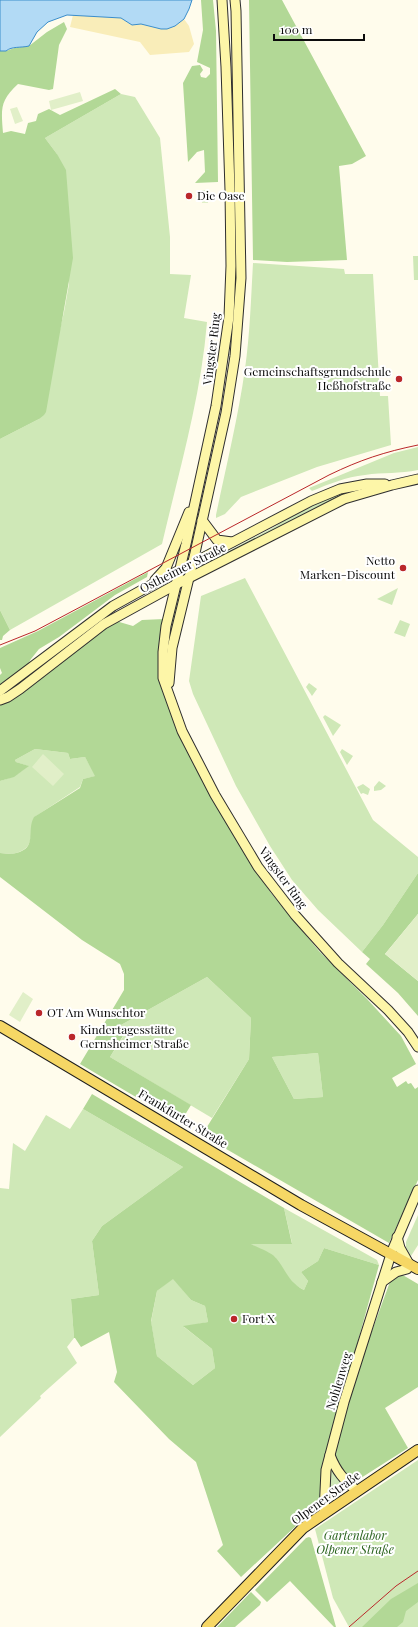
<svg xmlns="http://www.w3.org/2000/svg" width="418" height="1627" viewBox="0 0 418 1627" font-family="'Playfair Display',serif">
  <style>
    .green { fill: #cfe8b7 }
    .forest { fill: #b2d896; fill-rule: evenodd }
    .sand { fill: #f9edb9 }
    .pitch { fill: #e1efc8 }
    .water { fill: #b2daf5; stroke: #3a8dcb }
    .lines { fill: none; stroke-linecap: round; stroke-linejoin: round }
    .secondary-casing { stroke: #2e2e2e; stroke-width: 11 }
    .primary-casing { stroke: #1d1d1d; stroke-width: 12 }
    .secondary { stroke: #fdf6a8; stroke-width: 9 }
    .primary { stroke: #f6d765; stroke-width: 10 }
    .tram { stroke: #ba272a; stroke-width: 1 }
    .poi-dot { fill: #ba272a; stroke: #fff; stroke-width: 1.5 }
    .labels { text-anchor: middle; stroke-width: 4; stroke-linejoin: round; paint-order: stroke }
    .poi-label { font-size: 12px; fill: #0c0c0c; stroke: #fff; text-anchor: start }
    .street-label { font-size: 12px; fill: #0c0c0c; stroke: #fff }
    .park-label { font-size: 12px; font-style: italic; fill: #2a631e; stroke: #fff }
  </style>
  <rect width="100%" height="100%" fill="#fffcec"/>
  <g class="green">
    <path d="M121 94 135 97 160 138 170 237V274L191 275 184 318 207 322C201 397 179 471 162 544L10 630 0 610V439L39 419 64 312 69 284 57 154 45 138Z"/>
    <polygon points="413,256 418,256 418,280 414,280"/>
    <path d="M253 263 344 269 345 274H373L380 396H388L391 445 317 467 241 497 225 514 216 518V515C226 467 238 418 245 369 250 334 251 298 253 263Z"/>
    <path d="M418 447V470C400 474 383 472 365 475 346 477 329 484 312 491L309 488 394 453Z"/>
    <polygon points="353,491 340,496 208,566 208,562 276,526 299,510 336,494"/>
    <polygon points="245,578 373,820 418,857 418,873 383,925 362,952 318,910 292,880 270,846 236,786 193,694 189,681 201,596"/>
    <path d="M162 582 163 584C142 595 121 605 102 619 69 644 40 672 5 695L3 693 28 676 102 616Z"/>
    <polygon points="398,588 392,605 377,599"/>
    <polygon points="179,599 168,651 171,624 176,600"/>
    <polygon points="400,620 410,624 405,637 394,633"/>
    <polygon points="309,683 317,689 312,696 306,687"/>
    <polygon points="325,715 341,725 333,736 323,717"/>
    <path d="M35 749 68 753 70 759 85 757 96 776 83 779 80 787 36 816C27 830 38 847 16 853 11 855 5 853 0 853V781C11 778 19 774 28 766L16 762 15 760Z"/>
    <polygon points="342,749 353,756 347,765 340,752"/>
    <polygon points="379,781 386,786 381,790 374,791 374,787"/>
    <polygon points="363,784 370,789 368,795 363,793 361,794 357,787"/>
    <polygon points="207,977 251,1018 249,1059 212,1118 110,1057 126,1032 121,1025"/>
    <polygon points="318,1053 323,1097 294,1099 272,1057"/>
    <polygon points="83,1109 183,1167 102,1226 92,1241 99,1295 71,1299 74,1338 67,1347 77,1363 40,1396 41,1398 0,1437 0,1188 9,1189 13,1143 25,1151 46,1115 70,1129"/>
    <polygon points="284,1208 377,1260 379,1265 324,1248 318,1261 301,1272 308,1281 304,1290 295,1285 286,1275 275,1257 250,1244 292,1243"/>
    <polygon points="418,1215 418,1245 411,1256 406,1247 406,1242"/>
    <polygon points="173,1278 191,1300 205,1306 208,1322 184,1327 212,1349 215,1368 193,1385 157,1356 151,1322 157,1291"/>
    <polygon points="418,1460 418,1627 349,1627 333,1598 315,1529"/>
    <polygon points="330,1464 347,1486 328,1498"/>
  </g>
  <g class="forest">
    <polygon points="201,0 213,0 216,31 218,182 195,183 205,172 204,150 197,152 188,162 183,83 192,66 200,65 203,70 200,74 201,77 206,78 210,74 210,68 197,62 203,30"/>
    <polygon points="249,0 282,0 366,156 352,164 339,166 347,260 287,262 253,260"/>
    <path d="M64 22 67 29 59 45 53 89 49 90 18 84C0 101 1 108 3 133L11 131 25 134 28 123 36 121 38 114 49 109 60 115 115 89 121 94 45 138 57 154 66 170 73 258 46 412 44 415 39 419 0 439V51H6L20 46H29L47 32Z"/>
    <polygon points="148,572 147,577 115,595 59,637 39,649 31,659 28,664 0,686 0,675 2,673 0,668 0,648 38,631"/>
    <polygon points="0,610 10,630 3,636 2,640 0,640"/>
    <path d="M164 619 160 679 164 695 176 726 212 797 240 846 271 893 319 951 367 999 401 1036 416 1064 392 1078 397 1087 406 1081 408 1084 411 1083 415 1089 418 1087V1180L389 1243 202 1135 249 1059 251 1018 207 977 121 1025 126 1031 110 1057 191 1105 180 1123 80 1064 124 990V974L120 964 82 940 0 877V853C5 853 10 855 16 853 38 848 26 831 34 817L80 788 83 779 95 776 85 757 70 759 68 753 35 749 15 760 16 762 29 766 14 777 0 781V704L116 621 133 626 142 620ZM318 1053 323 1097 294 1099 272 1057Z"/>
    <polygon points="418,873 418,914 385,954 418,981 418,1016 398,993 366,964 370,959 362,952 383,925"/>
    <path d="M92 1094 284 1208 292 1244H251C258 1248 271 1252 276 1258 286 1270 288 1282 304 1290L308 1281 301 1272 318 1261 324 1248 379 1265 324 1464 320 1500 312 1511 241 1577 217 1551 223 1545 196 1462 169 1439 114 1382 117 1372 109 1332 81 1347 75 1338H74L71 1299 99 1295 92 1241 102 1226 183 1167 83 1109ZM173 1279 191 1300 205 1306 208 1322 183 1326 212 1349 215 1368 193 1385 157 1356 151 1321 157 1291Z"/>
    <path d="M401 1274 418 1284V1387L385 1408 408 1448 353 1483C345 1474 337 1465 335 1452L361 1361 391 1279Z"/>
    <polygon points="309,1537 311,1538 336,1627 334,1627 290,1581 267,1602 255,1590 306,1538"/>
    <polygon points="418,1583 418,1602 406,1611 403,1622 397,1627 362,1627 391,1599"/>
    <polygon points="251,1592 261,1602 260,1605 235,1627 217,1627"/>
  </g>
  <polygon class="sand" points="73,15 121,18 130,24 141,24 161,29 175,26 184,19 189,26 194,44 189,52 150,55 140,42 70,27"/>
  <g class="pitch">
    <polygon points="80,92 83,101 51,110 49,101"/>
    <polygon points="17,107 23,121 15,124 10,109"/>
    <rect x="202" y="190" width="6" height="13"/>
    <polygon points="43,754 64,774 53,786 32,767"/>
    <polygon points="418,914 418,981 385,954"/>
    <polygon points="23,992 33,999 20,1022 9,1015"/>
  </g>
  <path class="water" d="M0 0H192L189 9 184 19 175 26 167 29H161L141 24 132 25 121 18 67 15 48 22 37 32 29 46C21 48 12 46 6 51H0Z"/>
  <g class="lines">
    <defs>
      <g id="secondary">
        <polyline points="222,0 226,67 230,190 231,266 229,317 216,406 186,544 166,626 163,652 163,678 182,731 215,795 258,867 295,915 338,963 388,1010 408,1032 418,1047"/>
        <polyline points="202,520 217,540 232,542"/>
        <polyline points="155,580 166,568 189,512"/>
        <polyline points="169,683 172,648 195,553 226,413 235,356 241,278 236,11 235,0"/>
        <polyline points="0,691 113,606 149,586 311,501 340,489 367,484 385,484"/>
        <polyline points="0,700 8,697 20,689 104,624 175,585 344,499 392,485 418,479"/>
        <polyline points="397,1237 400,1248 409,1264"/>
        <polyline points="382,1282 396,1272 407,1269"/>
        <path d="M330 1455C336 1471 344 1480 357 1491"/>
        <polyline points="324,1513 326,1470 344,1402 392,1251 418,1190"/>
      </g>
      <g id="primary">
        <polyline points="0,1026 301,1205 418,1269"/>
        <polyline points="207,1627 303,1528 418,1450"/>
      </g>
    </defs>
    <use href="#secondary" class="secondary-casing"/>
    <use href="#primary" class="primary-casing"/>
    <use href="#secondary" class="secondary"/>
    <use href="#primary" class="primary"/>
    <g class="tram">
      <path d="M0 645 35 631 329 475C360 460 384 452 418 445"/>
      <polyline points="349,1627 396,1586 418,1571"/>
    </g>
  </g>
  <g class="poi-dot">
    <circle cx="189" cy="196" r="4"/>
    <circle cx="399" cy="379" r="4"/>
    <circle cx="403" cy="568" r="4"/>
    <circle cx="39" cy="1013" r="4"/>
    <circle cx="72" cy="1037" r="4"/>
    <circle cx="234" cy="1319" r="4"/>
  </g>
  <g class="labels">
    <g class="poi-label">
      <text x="197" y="200">Die Oase</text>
      <text x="391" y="376" text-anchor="end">Gemeinschaftsgrundschule<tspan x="391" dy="14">Heßhofstraße</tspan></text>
      <text x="395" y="565" text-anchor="end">Netto<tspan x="395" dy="14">Marken-Discount</tspan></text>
      <text x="47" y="1017">OT Am Wunschtor</text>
      <text x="80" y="1034">Kindertagesstätte<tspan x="80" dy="14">Gernsheimer Straße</tspan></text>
      <text x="242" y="1323">Fort X</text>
    </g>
    <g class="street-label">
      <text transform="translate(212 349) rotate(-83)" y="4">Vingster Ring</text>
      <text transform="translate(183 568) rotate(-27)" y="4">Ostheimer Straße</text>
      <text transform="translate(283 878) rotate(54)" y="4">Vingster Ring</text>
      <text transform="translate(183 1119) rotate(31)" y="4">Frankfurter Straße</text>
      <text transform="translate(339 1381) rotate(-73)" y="4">Nohlenweg</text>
      <text transform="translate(326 1498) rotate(-36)" y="4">Olpener Straße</text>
    </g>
    <g class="park-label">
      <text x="355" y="1540">Gartenlabor<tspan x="355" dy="14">Olpener Straße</tspan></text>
    </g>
  </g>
  <path d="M274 34v6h90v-6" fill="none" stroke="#0c0c0c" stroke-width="2"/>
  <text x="280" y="34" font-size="12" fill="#0c0c0c" stroke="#ffffff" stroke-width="3" paint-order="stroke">100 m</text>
</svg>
